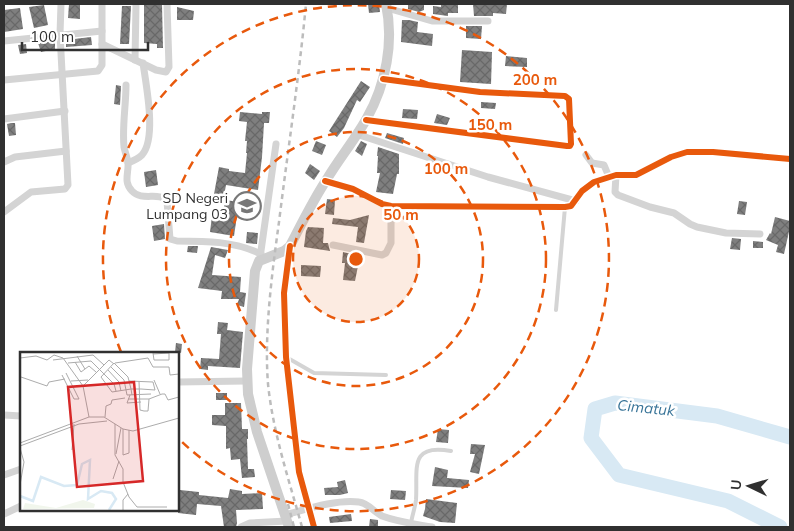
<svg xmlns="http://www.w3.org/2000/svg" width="794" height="531" viewBox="0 0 794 531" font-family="Mulish,sans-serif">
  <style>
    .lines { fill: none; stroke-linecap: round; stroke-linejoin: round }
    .river { stroke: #d8e9f4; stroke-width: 15 }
    .building { fill: url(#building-cross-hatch) }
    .lane { stroke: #d4d4d4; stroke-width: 4 }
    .street { stroke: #d4d4d4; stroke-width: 7 }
    .secondary { stroke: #cecece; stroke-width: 10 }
    .rail { stroke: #bcbcbc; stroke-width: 2.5; stroke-dasharray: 5 4; stroke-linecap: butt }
    .cycleway-casing { stroke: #fff; stroke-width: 9 }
    .cycleway { stroke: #e8590c; stroke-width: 6 }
    .ring { fill: none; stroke: #e8590c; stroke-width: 2.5; stroke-dasharray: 9 6 }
    .labels { text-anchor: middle; stroke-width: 5; stroke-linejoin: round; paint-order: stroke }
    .poi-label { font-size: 14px; fill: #303030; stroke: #fff; text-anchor: end }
    .water-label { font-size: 15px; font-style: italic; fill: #387498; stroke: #fff }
    .inset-river { fill: none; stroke: #d8e9f4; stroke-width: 2.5 }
    .inset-road { fill: none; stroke: #acacac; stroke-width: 1 }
    .view { fill: #d62828; fill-opacity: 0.15; stroke: #d62828; stroke-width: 2.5 }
    .inset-edge { fill: none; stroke: #303030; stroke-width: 2.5 }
    .centre { fill: #e8590c; stroke: #fff; stroke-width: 2.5 }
    .ring-label { font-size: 15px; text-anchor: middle; font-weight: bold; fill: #e8590c; stroke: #fff; stroke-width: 5; stroke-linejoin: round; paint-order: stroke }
  </style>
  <defs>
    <pattern id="building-cross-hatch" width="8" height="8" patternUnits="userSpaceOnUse" patternTransform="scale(1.25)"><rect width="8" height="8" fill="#7f7f7f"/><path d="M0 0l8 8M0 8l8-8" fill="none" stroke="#686868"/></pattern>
  </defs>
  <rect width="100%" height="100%" fill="#fff"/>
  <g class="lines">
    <polyline class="river" points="780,527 728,501 619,475 591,438 595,409 615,403 717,416 790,437"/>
  </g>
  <g class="building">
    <polygon points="69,4 80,4 80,19 68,18"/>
    <polygon points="144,4 162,4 163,48 157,48 157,44 144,43"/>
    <polygon points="368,4 379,4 380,12 369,13"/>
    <polygon points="408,4 424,4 424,10 419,12 408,9"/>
    <polygon points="473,4 507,4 506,14 493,13 493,16 474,16"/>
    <polygon points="44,5 48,25 34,28 29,7"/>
    <polygon points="441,5 458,5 458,13 448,13 448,16 433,14 433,6 441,7"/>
    <polygon points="122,6 131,6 129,44 120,44"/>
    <polygon points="177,7 194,11 193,20 177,20"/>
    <polygon points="20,8 23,29 4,32 4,10"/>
    <polygon points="402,20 409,20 418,22 417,32 433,34 432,46 401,42"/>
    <polygon points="466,26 482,26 481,39 466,38"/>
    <polygon points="91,37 92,45 66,47 66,40"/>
    <polygon points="55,41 55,49 41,52 38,43"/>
    <polygon points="26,44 27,53 20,54 18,45"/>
    <polygon points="462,50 492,52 491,84 460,82"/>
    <polygon points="506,56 527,58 527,67 505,66"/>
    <polygon points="361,81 370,87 360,102 357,100 344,128 337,137 329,131"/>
    <polygon points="116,85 121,86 120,105 114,104"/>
    <polygon points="481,102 496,103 495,109 481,108"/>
    <polygon points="403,109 418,110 417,119 402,118"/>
    <polygon points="240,112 262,114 262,112 270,112 269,123 264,123 262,157 258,190 226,185 224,196 214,194 219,167 229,169 229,171 245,173 247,153 246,153 247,141 245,141 247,122 239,121"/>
    <polygon points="437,114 450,118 447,125 434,123"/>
    <polygon points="11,123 15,123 16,135 9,136 7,124"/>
    <polygon points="387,133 404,138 403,144 385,138"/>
    <polygon points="316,141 326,145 322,155 312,151"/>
    <polygon points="361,141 367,144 362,156 355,151"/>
    <polygon points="378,147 399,154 399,174 397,174 393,194 376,192 380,173 377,173 378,156 377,156"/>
    <polygon points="310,164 320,171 314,180 305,173"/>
    <polygon points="156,170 158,185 146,187 144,172"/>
    <polygon points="327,199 335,200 334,215 325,214"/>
    <polygon points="225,200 239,202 234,236 210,232 212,216 223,217"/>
    <polygon points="739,201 747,202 745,215 737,214"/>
    <polygon points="369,215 364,243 356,242 358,227 332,224 333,218 350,220"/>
    <polygon points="775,217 790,221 790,227 784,254 776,252 778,245 766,240 770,233 771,234"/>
    <polygon points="164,224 165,239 154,241 152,226"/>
    <polygon points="308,227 324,228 323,243 328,243 330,251 304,247 306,231"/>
    <polygon points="247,232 258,233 257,244 246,243"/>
    <polygon points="732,238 741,239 740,250 730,249"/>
    <polygon points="753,241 763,242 763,248 753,248"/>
    <polygon points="188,246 198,246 197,253 187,252"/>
    <polygon points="211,247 228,250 225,258 215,255 212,275 241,277 240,292 246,293 244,307 237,305 239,299 221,299 222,291 198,288"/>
    <polygon points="343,252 360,256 355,281 343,280 345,263 342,263"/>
    <polygon points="301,265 321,266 320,277 301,276"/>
    <polygon points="218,322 228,323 227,330 243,332 240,368 208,366 208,370 200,369 201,358 219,359 221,334 217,334"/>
    <polygon points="176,343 182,344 181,353 175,352"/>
    <rect x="216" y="393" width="11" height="7"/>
    <polygon points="225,403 241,403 242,429 248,429 248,439 247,439 248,469 254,469 255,477 242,478 240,459 231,460 230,448 226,449 226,426 212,425 212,415 225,415"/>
    <polygon points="438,429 449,430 448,443 436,442"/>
    <polygon points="471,444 485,445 479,474 470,472 475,454 470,454"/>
    <polygon points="435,467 448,470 447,478 469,480 468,488 432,486"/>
    <polygon points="345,480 348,493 340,495 325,495 324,488 338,487 337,482"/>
    <polygon points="230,489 242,491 242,494 262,493 263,509 236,510 237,523 236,527 224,527 221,506 197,504 196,515 178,513 180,490 199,492 199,495 228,498"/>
    <polygon points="391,490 406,491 405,500 390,499"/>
    <polygon points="426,499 457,503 455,523 440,522 423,516 425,509"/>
    <polygon points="351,514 352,521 330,523 329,517"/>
    <polygon points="370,519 378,520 378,527 369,527"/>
  </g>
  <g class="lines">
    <g class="lane">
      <polyline points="556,310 565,207"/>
      <polyline points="286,357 314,373 386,375"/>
      <path d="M411 523C412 516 415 508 416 500 418 470 408 443 451 451"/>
    </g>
    <g class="street">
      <polyline points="387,8 432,21 488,21"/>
      <polyline points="4,41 102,31"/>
      <polyline points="102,44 156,70 166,72 169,67 167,4"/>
      <polyline points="135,60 136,4"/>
      <polyline points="4,80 98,71 102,65 102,4"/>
      <path d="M126 85C126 105 122 127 124 147 125 152 127 157 128 162 129 173 123 182 132 191 142 202 159 191 167 201L170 239 177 241C206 241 234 241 261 254"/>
      <polyline points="4,119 65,111"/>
      <polyline points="366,120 567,146 570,146 571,144 569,99 565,96 480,92 383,79"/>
      <polyline points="356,134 488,177 576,201"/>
      <polyline points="586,155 592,163 604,165 609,177"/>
      <polyline points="4,162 15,157 66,151"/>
      <path d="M128 163C133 161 138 159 142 155 157 138 146 85 143 63"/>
      <polyline points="616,175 615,192 618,195 650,207 674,213 690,224 697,227 726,233 760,234"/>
      <polyline points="325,181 353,189 382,204 391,206 565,207 571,206 582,191 594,182 616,175 636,175 671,157 687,152 713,152 790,159"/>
      <polyline points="4,212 31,192 65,189 68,185 60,34 61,4"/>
      <polyline points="333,245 382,255 386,253 391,243 391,206"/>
      <polyline points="290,246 284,293 286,357 299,472 314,527"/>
      <polyline points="260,258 276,144"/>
      <polyline points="178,382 246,381"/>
      <polyline points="4,415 21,416"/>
      <polyline points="4,475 21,469"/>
      <polyline points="4,514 21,506"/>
      <path d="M285 515C307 509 337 499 359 502 368 503 374 512 382 516 398 522 415 524 432 527"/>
      <polyline points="241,527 250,523 287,521"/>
    </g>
    <path class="secondary" d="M289 527 257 432 248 394 247 369 255 271 259 261 284 251 290 246C302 223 313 200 327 179 339 159 356 138 367 118 386 84 394 42 386 4"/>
    <g class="rail">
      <polyline points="288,504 294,527"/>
      <path d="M302 527C289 480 273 433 268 384 264 333 272 273 279 222 288 149 299 77 306 4"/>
    </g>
    <defs>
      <g id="cycleway">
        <polyline points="366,120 567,146 570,146 571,144 569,99 565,96 480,92 383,79"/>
        <polyline points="325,181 353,189 382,204 391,206 565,207 571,206 582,191 594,182 616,175 636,175 671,157 687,152 713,152 790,159"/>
        <polyline points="290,246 284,293 286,357 299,472 314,527"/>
      </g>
    </defs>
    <use href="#cycleway" class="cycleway-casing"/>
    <use href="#cycleway" class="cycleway"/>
  </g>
  <circle cx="356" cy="259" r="63" fill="#e8590c" fill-opacity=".12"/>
  <g class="ring">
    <circle cx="356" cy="259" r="63"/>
    <circle cx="356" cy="259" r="127"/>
    <circle cx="356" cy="259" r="190"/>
    <path d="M121 352A253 253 0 1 1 179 439"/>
  </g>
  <defs>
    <symbol id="school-ring" viewBox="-11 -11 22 22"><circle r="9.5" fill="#fff" stroke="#787878" stroke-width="1.5"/><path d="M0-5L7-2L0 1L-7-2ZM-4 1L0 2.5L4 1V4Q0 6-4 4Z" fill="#787878"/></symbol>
  </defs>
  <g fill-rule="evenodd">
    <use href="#school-ring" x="231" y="190" width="32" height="32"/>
  </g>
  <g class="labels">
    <g class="poi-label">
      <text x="228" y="203">SD Negeri<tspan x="228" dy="16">Lumpang 03</tspan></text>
    </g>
    <g class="water-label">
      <text transform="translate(646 408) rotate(6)" y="5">Cimatuk</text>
    </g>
  </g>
  <g transform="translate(20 352)">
    <rect width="159" height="159" fill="#fff"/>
    <path d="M63 148 75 152 74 156 3 157 5 151 36 156Z" fill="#f1f6ec"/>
    <path class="inset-river" d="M0 144 13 149 21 125 44 134 57 133 62 112 70 108 68 147 81 139 92 141 96 147 89 158"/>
    <path class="inset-road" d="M133 1 134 8H149V1M133 2 149 1M57 4 65 17M0 6 16 4 27 8 34 3 43 6 63 34 69 65M33 8 73 3 84 13M55 10 61 20 69 14 76 20M48 11 71 9 94 32 96 39M95 11 128 6 133 15H149L150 23 159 22M91 15 104 28 107 43 131 42M88 18 99 30 101 39M42 23 54 47H59L46 21M1 25 27 34 29 30 45 27M134 28 140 42M51 29 68 28M109 29 133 30 135 38 121 37H111L92 40 81 25 94 11 108 25 111 37 112 43M119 29 120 58 124 59M63 34 89 8 94 12M110 43 107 51 121 50M108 47H129L128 59H124M129 47 142 42H145L148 48 159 45M85 65 86 54 91 52 92 48 105 46M95 72V103L103 117V130L109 145 117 155H147M103 77V103L109 101V78M0 91 69 65H84L103 77 113 79 159 66M0 94 59 72 87 69M0 96 4 110 0 133M52 98 54 72M96 102 101 76M93 127 99 109M103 158V148L108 142"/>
    <path class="view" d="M114 30 123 129 57 135 48 35Z"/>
    <rect width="159" height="159" class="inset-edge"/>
  </g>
  <circle cx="356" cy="259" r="8" class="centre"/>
  <g class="ring-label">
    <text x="535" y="85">200 m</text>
    <text x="490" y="130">150 m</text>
    <text x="446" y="174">100 m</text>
    <text x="401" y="220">50 m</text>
  </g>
  <rect width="794" height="531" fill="none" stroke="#303030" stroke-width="10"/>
  <g transform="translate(749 486) rotate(275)" stroke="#ffffff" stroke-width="4" paint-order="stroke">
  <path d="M0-4L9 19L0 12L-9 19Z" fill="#303030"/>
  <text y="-8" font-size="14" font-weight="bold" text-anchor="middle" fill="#303030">U</text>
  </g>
  <path d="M22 42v8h126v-8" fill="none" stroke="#303030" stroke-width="2.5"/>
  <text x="30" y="42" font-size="15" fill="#303030" stroke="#ffffff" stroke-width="4" paint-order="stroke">100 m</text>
</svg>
